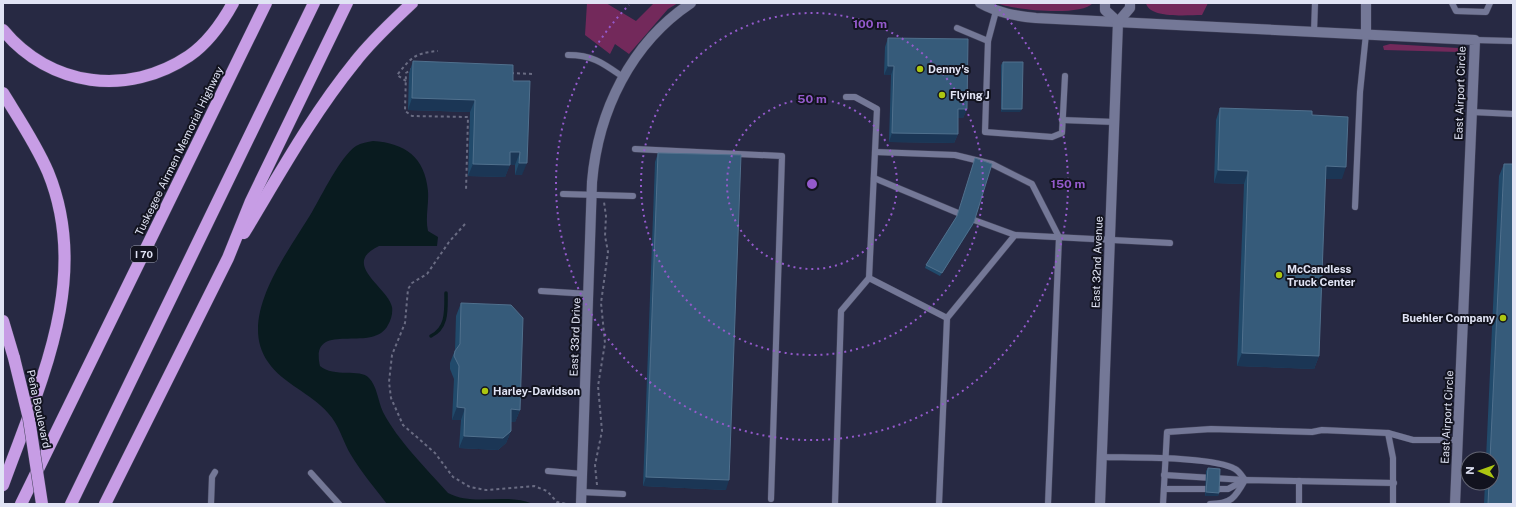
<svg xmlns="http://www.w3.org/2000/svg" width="1516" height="507" viewBox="0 0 1516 507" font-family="'Public Sans',sans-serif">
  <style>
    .green { fill: #73295b }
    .water { fill: #091b1f }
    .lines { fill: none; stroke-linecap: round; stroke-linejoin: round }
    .stream { stroke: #091b1f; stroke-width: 3.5 }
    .service-casing { stroke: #42435a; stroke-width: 7 }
    .minor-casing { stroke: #42435a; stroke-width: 11 }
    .tertiary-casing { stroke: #42435a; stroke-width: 11 }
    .motorway-casing { stroke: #42435a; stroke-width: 13 }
    .path { stroke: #6a6c83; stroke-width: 2; stroke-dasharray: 3 3; stroke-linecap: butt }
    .service { stroke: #747897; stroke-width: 6 }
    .minor { stroke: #747897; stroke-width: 10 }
    .tertiary { stroke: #747897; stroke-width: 10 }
    .motorway { stroke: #c79de5; stroke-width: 12 }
    .motorway-bridge-casing { stroke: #42435a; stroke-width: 13; stroke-linecap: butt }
    .motorway-bridge { stroke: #c79de5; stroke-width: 12 }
    .wall { fill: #214a6b }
    .shaded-wall { fill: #1b3655 }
    .building { fill: #365b7a; stroke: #50708d }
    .ring { fill: none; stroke: #945acc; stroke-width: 2; stroke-dasharray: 2 4 }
    .poi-dot { fill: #acc611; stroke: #12131f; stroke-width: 1.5 }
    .labels { text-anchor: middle; stroke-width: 4; stroke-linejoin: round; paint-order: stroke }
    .shield { fill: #12131f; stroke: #a2a5b4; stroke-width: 1 }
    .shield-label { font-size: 10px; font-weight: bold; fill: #e0e3f4 }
    .poi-label { font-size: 11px; font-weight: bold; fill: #e0e3f4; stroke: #12131f; text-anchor: start }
    .street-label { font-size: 11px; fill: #e0e3f4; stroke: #12131f }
    .centre { fill: #945acc; stroke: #12131f; stroke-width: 2 }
    .ring-label { font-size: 12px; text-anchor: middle; font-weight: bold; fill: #945acc; stroke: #12131f; stroke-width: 4; stroke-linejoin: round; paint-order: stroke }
  </style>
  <rect width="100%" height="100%" fill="#272943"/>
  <g class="green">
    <polygon points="587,3 606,3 636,21 654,3 678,3 668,9 629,54 615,44 610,54 585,35"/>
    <path d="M996 3H1093C1081 17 1014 10 996 3Z"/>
    <path d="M1146 3H1208L1202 15C1188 15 1149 19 1146 3Z"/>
    <polygon points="1390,44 1458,48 1458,52 1384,50 1383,46"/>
  </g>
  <path class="water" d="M373 141C405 143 425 157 428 191 429 205 425 218 428 231L438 237 437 246H379C340 264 388 287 392 307 393 313 391 320 388 325 373 355 309 318 320 366 334 378 360 368 369 378 377 386 378 401 383 412 398 441 426 468 448 493 475 507 504 492 533 504H387C375 488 361 472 351 455 343 442 339 424 328 413 311 393 283 384 268 362 236 317 289 251 312 212 322 195 340 157 356 146 361 143 368 142 373 141Z"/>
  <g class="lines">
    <path class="stream" d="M431 336C448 328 446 309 446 293"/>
    <defs>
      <g id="service">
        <polyline points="1452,3 1456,11 1486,12 1490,3"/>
        <polyline points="996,11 988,41 985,132 1052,137 1062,133 1065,76"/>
        <polyline points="957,28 988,41"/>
        <polyline points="1314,32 1315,3"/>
        <polyline points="1475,40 1513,41"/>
        <path d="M568 55C593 55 603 63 623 77"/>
        <polyline points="846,97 855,97 877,109 869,278 947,318"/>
        <polyline points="1472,112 1513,114"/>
        <polyline points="1062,120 1115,122"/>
        <polyline points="635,149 782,156 771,499"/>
        <polyline points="875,152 955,155 992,164 1032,184 1059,237 1048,504"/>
        <polyline points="874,178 958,213"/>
        <polyline points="563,194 633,196"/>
        <polyline points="1355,207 1360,92 1366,34"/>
        <polyline points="974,220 1015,235"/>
        <polyline points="541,291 589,294"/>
        <polyline points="1388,433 1393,458 1393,504"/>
        <path d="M1102 457C1129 458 1214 456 1235 469 1239 471 1242 476 1245 480"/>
        <polyline points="548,471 583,474"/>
        <polyline points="311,473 339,504"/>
        <polyline points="1164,475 1245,480"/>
        <polyline points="1164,489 1228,489 1245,480"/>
        <polyline points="582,492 623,494"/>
        <polyline points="211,504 212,477 215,472"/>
        <polyline points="835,504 841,311 869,278"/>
        <polyline points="939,504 947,318 1015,235 1170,243"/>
        <polyline points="1163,504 1167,432 1211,429 1312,432 1322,430 1388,433 1413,440 1458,440"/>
        <path d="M1210 504C1231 504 1235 498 1245 480L1394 483"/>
        <polyline points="1299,504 1299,481"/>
      </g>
      <g id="minor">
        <path d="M980 3C998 13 1016 16 1036 18L1475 40 1455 504"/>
        <polyline points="1366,34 1366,3"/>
        <path d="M581 504 592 182C598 111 631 43 691 3"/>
      </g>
      <g id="tertiary">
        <polyline points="1105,3 1105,10 1118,22"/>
        <polyline points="1100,504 1118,22 1130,8 1130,3"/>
      </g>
      <g id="motorway">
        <path d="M3 30C50 87 128 97 189 56 208 43 222 23 233 3"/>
        <path d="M3 93C19 119 36 144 48 172 92 279 39 385 3 485"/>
        <path d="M244 233C279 175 312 115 355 62 372 40 392 22 412 3"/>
        <polyline points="3,321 14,358"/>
        <polyline points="21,504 266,3"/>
        <polyline points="71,504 314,3"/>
        <polyline points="105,504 228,258 251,201 347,3"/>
      </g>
    </defs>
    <use href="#service" class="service-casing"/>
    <use href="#minor" class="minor-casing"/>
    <use href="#tertiary" class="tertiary-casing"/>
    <use href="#motorway" class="motorway-casing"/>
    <g class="path">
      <polyline points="413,68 406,73 405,111 412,116 468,117 466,191"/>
      <polyline points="511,73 534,74"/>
      <path d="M406 81 397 75C411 58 414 53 438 51"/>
      <polyline points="465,224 449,242 427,274 412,283 408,289 405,323 392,355 389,382 391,398 403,425 435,453 453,477 470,487 486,490 534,486 547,491 557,502 567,504"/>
      <polyline points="597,485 595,465 602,431 598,386 605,343 601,303 608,252 605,236 606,216 604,202"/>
    </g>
    <use href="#service" class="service"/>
    <use href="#minor" class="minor"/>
    <use href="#tertiary" class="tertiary"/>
    <use href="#motorway" class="motorway"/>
    <defs>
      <polyline id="motorway-bridge" points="14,358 29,419 42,504"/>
    </defs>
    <use href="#motorway-bridge" class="motorway-bridge-casing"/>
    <use href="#motorway-bridge" class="motorway-bridge"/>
  </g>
  <g class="wall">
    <polygon points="888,38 967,109 963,118 958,118 958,134 954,143 889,142 891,75 884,75 885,47"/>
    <polygon points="413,61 513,81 522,175 515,175 515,165 510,164 505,177 468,176 470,112 408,110 409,73"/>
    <polygon points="1003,62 1020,112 1001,112 1001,65"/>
    <polygon points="1220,108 1312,115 1342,179 1325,179 1319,356 1314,369 1237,366 1244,184 1214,183 1216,120"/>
    <polygon points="658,153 726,490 643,486 655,162"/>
    <polygon points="1504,164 1513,504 1484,504 1485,483 1492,483 1492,459 1486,459 1499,176"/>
    <polygon points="957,216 973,225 940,276 925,268 926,265"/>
    <polygon points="461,303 520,410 515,422 511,422 511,431 506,443 498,450 459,448 461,420 452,420 454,379 450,369 450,363 455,350 456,316"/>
    <polygon points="1208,468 1219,493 1218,496 1205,496 1206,471"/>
  </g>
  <g class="shaded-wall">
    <polygon points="888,66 894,66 891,75 884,75"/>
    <polygon points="412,98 475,100 470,112 408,110"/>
    <polygon points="958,109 967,109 963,118 955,118"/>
    <polygon points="1002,109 1022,109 1020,112 1001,112"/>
    <polygon points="892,133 958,134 954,143 889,142"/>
    <polygon points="510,152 520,152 515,165 506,164"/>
    <polygon points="519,163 527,163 522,175 515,175"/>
    <polygon points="473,164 510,165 505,177 468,176"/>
    <polygon points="1326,166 1346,167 1342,179 1321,179"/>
    <polygon points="1218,170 1248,171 1244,184 1214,183"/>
    <polygon points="974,222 973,225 940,276 942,273"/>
    <polygon points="1242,353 1319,356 1314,369 1237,366"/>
    <polygon points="457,407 465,408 461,420 452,420"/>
    <polygon points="511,409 520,410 515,422 507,422"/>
    <polygon points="511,431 506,443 498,450 459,448 464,436"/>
    <polygon points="646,477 729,480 726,490 643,486"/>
    <polygon points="1206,492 1219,493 1218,496 1205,496"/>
  </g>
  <g class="building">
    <polygon points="888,38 968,39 967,109 958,109 958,134 892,133 894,66 888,66"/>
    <polygon points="413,61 513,65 513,81 530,81 527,163 519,163 520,152 510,152 510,165 473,164 475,100 412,98"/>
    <polygon points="1003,62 1023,62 1022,109 1002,109"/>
    <polygon points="1220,108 1312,111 1312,115 1348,117 1346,167 1326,166 1319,356 1242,353 1248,171 1218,170"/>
    <polygon points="658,153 741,155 729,480 646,477"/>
    <polygon points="975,158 992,164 974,222 942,273 926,265 957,216"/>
    <polygon points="1504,164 1513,164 1513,504 1488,504 1489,483 1492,483 1492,459 1490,459"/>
    <polygon points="461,303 511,305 523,318 520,410 511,409 511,431 503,438 464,436 465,408 457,407 459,366 454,356 455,351 460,344"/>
    <polygon points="1208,468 1220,469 1219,493 1206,492"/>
  </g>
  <g class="ring">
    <circle cx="812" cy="184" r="85"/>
    <circle cx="812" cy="184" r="171"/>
    <path d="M995 5A256 256 0 1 1 629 5"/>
  </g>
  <g class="poi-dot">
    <circle cx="920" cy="69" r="4"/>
    <circle cx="942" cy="95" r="4"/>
    <circle cx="1279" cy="275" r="4"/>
    <circle cx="1503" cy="318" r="4"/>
    <circle cx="485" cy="391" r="4"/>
  </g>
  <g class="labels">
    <rect class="shield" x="131" y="246" width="26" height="16" rx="3"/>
    <g class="shield-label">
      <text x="144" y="258">I 70</text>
    </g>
    <g class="poi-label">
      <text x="928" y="73">Denny's</text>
      <text x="950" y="99">Flying J</text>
      <text x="1287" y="273">McCandless<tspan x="1287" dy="13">Truck Center</tspan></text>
      <text x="1495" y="322" text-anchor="end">Buehler Company</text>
      <text x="493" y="395">Harley-Davidson</text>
    </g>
    <g class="street-label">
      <text transform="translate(1460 93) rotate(-88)" y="4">East Airport Circle</text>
      <text transform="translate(179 151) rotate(-64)" y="4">Tuskegee Airmen Memorial Highway</text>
      <text transform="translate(1097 262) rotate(-88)" y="4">East 32nd Avenue</text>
      <text transform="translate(575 337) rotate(-88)" y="4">East 33rd Drive</text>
      <text transform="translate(39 409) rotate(78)" y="4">Peña Boulevard</text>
      <text transform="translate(1447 417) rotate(-87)" y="4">East Airport Circle</text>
    </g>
  </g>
  <circle cx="812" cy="184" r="6" class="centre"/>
  <g class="ring-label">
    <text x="870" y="28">100 m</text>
    <text x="812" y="103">50 m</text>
    <text x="1068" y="188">150 m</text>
  </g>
  <rect width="1516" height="507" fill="none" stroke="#e0e3f4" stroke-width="8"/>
  <g transform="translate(1480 471) rotate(272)"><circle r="19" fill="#12131f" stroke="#646674"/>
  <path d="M0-3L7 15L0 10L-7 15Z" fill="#acc611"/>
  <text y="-6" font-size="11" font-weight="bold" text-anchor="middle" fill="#e0e3f4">N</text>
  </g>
</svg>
